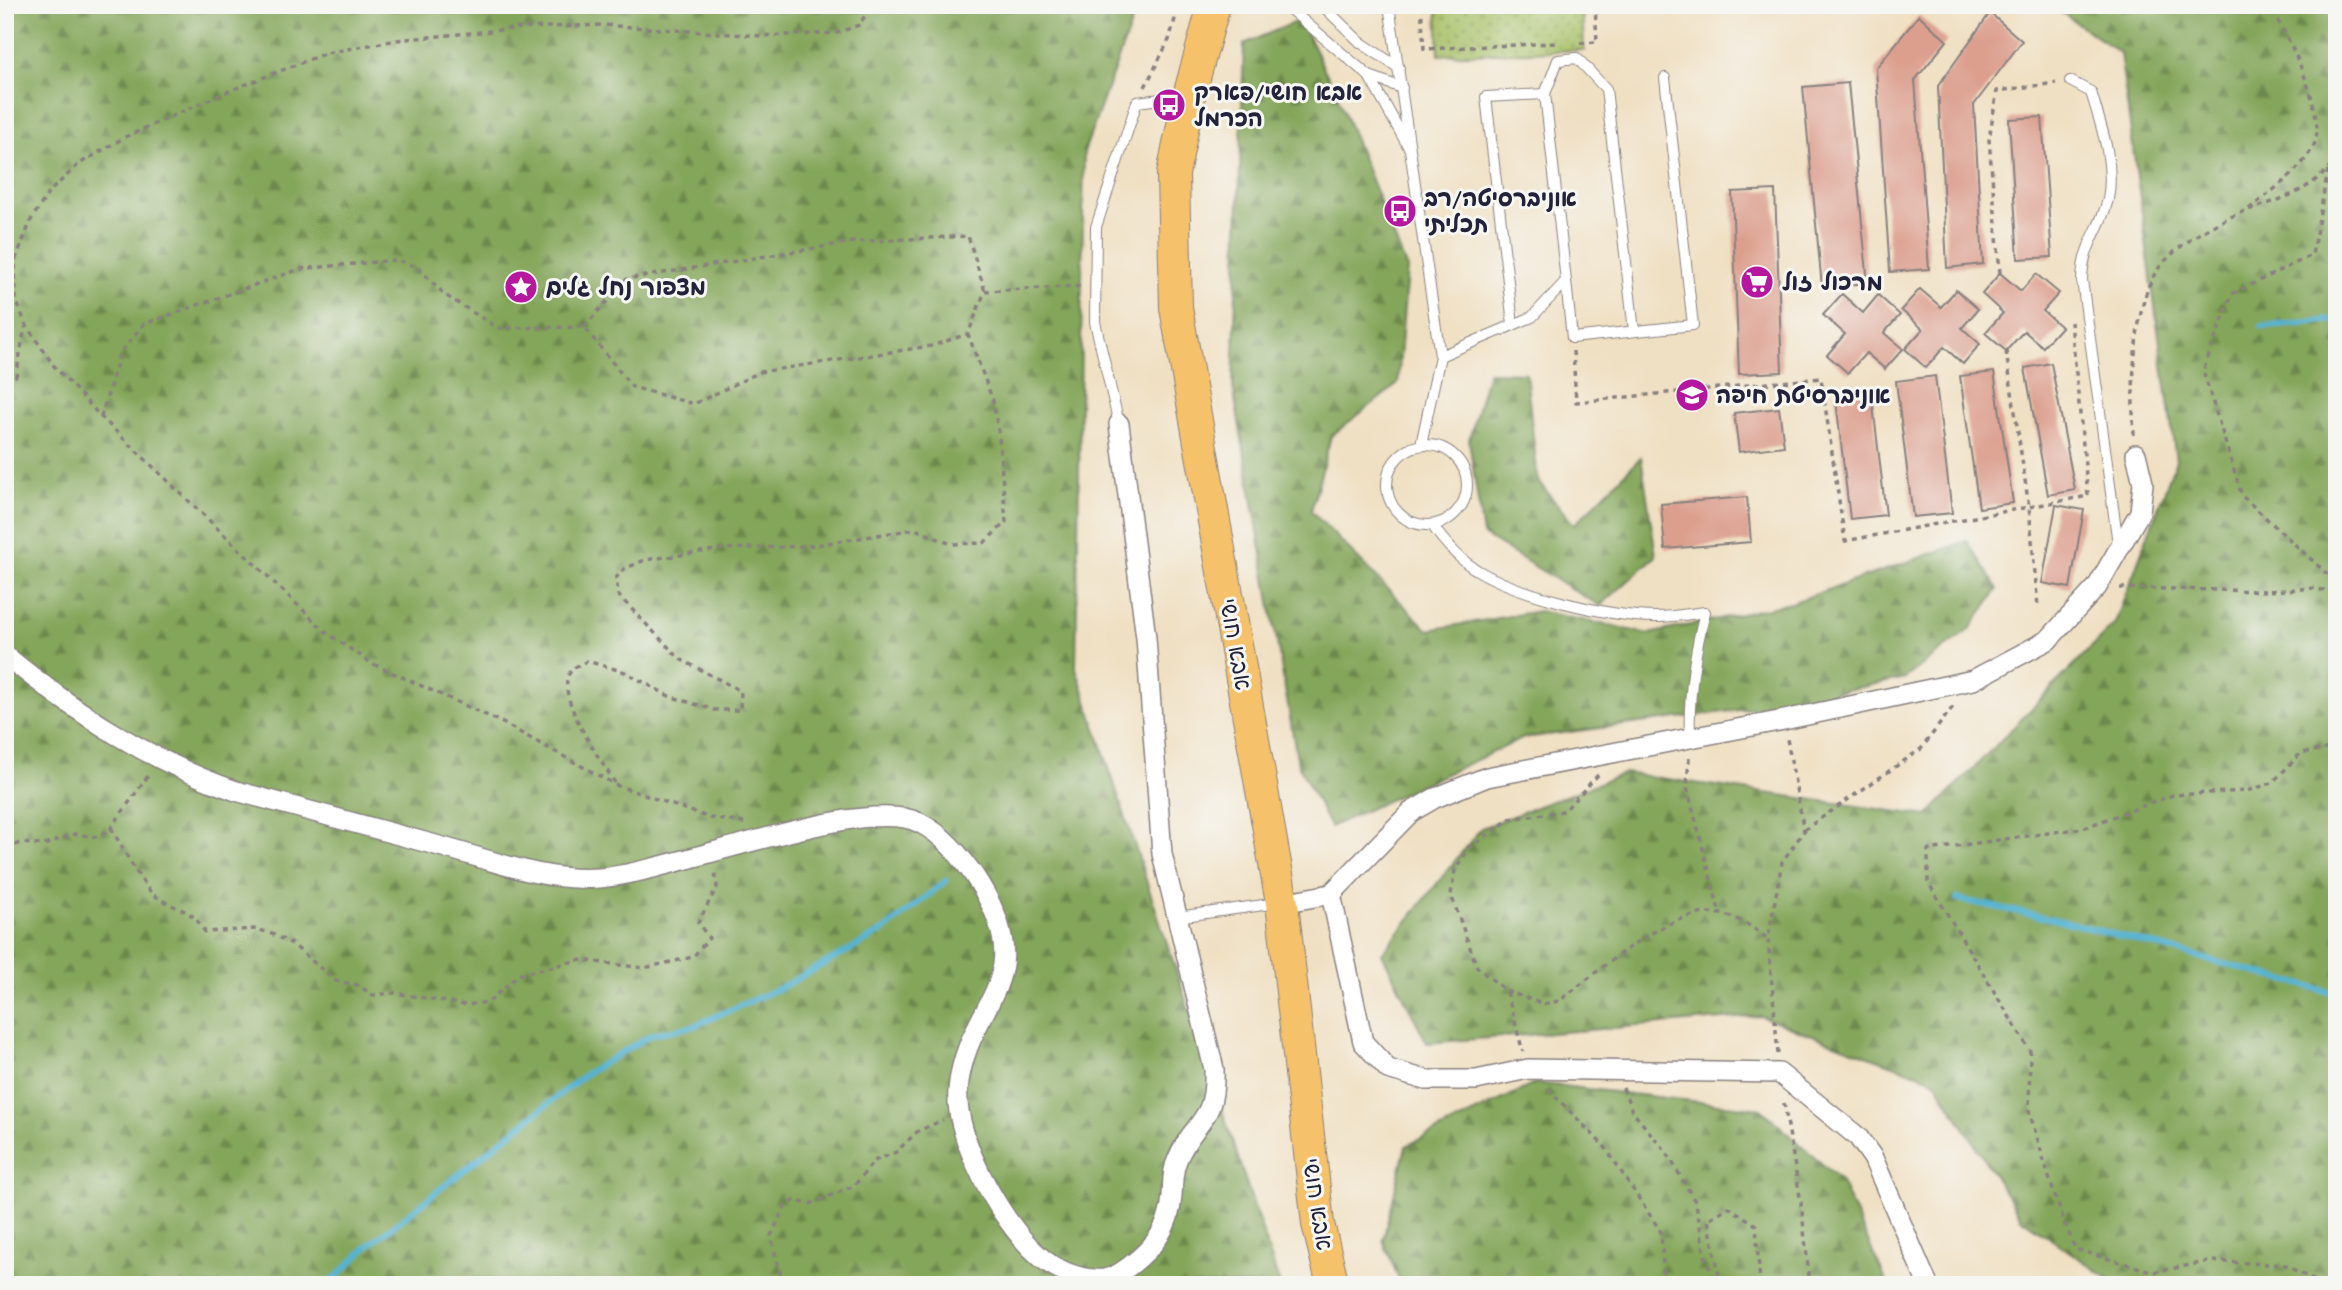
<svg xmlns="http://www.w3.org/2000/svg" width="2342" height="1290" viewBox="0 0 2342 1290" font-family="'Comic Neue','Playpen Sans Hebrew',sans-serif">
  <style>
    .grass { fill: url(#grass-dots); stroke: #647050; stroke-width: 2 }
    .forest { fill: url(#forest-firs); stroke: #53644a; stroke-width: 2 }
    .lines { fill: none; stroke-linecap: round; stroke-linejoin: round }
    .stream { stroke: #54b3d2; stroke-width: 6 }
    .building { fill: #dc9f8e }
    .lane-casing { stroke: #89817f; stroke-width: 12 }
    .street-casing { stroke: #89817f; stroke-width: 22 }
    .primary-casing { stroke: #89817f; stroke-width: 34 }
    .path { stroke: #89817f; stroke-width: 3.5; stroke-dasharray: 5 5; stroke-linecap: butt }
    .lane { stroke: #fff; stroke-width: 10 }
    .street { stroke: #fff; stroke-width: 19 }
    .primary { stroke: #f5c16b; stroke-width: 32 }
    .labels { text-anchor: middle; stroke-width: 6; stroke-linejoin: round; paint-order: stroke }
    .poi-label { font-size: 23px; font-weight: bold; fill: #22223b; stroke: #f6f6f2; text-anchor: start }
    .street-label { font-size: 23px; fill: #22223b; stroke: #f6f6f2 }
  </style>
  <defs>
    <pattern id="grass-dots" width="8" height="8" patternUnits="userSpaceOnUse" patternTransform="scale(1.75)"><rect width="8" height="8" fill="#a6bf64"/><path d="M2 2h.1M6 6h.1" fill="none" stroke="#879b54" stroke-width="1.8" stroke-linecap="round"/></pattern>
    <pattern id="forest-firs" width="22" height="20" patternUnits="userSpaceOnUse" patternTransform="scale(1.75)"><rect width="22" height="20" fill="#84a65a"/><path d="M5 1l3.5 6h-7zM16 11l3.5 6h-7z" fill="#6c874c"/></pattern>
  </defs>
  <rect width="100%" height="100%" fill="#f6f6f2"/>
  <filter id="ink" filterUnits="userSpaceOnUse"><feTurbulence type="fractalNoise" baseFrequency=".0143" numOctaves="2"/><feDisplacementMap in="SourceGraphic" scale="14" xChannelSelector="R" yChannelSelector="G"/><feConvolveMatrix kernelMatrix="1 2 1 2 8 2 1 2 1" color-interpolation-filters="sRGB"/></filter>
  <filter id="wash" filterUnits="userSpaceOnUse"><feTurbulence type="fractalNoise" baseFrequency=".00686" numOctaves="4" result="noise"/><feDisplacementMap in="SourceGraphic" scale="28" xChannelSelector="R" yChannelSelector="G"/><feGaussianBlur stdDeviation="1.57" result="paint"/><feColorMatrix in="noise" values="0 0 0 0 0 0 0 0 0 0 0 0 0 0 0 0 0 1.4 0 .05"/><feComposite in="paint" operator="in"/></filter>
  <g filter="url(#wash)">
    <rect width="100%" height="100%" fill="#f0e0c3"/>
    <polygon class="grass" points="1437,5 1582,5 1584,50 1439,55"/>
    <g class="forest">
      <polygon points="5,5 1138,5 1084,152 1076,668 1280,1285 5,1285"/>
      <polygon points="2051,5 2337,5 2337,1285 2118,1285 2022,1219 1934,1080 1761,1016 1427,1043 1382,953 1481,828 1625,773 1927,816 2115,623 2176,460 2120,53"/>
      <polygon points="1300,20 1337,95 1407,269 1398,384 1331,436 1311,511 1428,630 1539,611 1649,634 1791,603 1967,541 1998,589 1970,629 1905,678 1770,706 1524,738 1330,827 1298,764 1233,387 1244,44"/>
      <polygon points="1488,372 1526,373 1538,481 1574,525 1641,457 1656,556 1600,606 1483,535 1469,440"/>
      <polygon points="1536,1083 1761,1109 1840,1180 1888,1285 1401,1285 1383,1240 1406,1146"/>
    </g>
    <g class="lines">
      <g class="stream">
        <polyline points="2262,326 2337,320"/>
        <polyline points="1957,899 2067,922 2337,994"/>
        <polyline points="328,1285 368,1246 587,1073 653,1034 694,1026 780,988 882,932 946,881"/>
      </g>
    </g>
    <g id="blocks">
      <g class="building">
        <polygon points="1990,13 2022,41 1974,105 1983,264 1947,268 1938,86"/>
        <polygon points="1919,15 1947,41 1915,80 1929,269 1890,272 1876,68"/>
        <polygon points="1848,83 1868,283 1822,287 1803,87"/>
        <polygon points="2042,117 2052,257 2018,259 2009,119"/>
        <polygon points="1775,190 1782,372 1739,374 1732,192"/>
        <polygon points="2000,273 2021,291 2036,274 2059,293 2043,311 2061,327 2043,347 2024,331 2006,351 1985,333 2003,313 1982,294"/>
        <polygon points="1920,289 1941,307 1956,290 1978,309 1962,328 1980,344 1963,364 1944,347 1926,368 1905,349 1923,329 1901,310"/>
        <polygon points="1842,294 1863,313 1878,295 1900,315 1884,333 1903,349 1885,369 1866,353 1848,373 1827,355 1845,334 1823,315"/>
        <polygon points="2051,363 2075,490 2048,495 2025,368"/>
        <polygon points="1994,372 2013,503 1979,508 1960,376"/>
        <polygon points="1935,376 1952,513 1913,517 1896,381"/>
        <polygon points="1871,388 1886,515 1850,519 1835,392"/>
        <polygon points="1779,408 1784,446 1739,452 1734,413"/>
        <polygon points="1747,497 1751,542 1665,549 1661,504"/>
        <polygon points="2056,505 2084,510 2070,588 2042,583"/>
      </g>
    </g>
  </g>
  <g filter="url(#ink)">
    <use href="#blocks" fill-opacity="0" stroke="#89817f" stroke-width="2"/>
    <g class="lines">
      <defs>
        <g id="lane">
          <polyline points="1285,5 1369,76 1402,88"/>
          <polyline points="1322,5 1360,42 1399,68"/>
          <polyline points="1389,5 1440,356 1421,445"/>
          <polyline points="1369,76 1408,146"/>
          <path d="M2070 81 2091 92C2101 126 2115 163 2108 199 2101 230 2083 243 2082 280L2118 544"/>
          <polyline points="1566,281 1545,94 1558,60 1577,58 1606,89 1634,331"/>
          <polyline points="1513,324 1486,97 1545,94"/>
          <polyline points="1440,356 1532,317 1566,281 1572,338 1693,325 1665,78"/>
          <polyline points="1119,424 1095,322 1096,227 1137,102 1185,96"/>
          <circle cx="1427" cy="485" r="40"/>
          <path d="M1432 525C1444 542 1458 559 1477 570 1518 595 1609 617 1657 617 1673 617 1690 614 1705 612 1694 655 1688 694 1690 738"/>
          <polyline points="1177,917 1278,903"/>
        </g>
        <g id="street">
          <path d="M5 655C76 713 149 761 236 791 305 809 374 828 443 847 494 861 546 882 599 878 672 873 863 794 920 823 944 835 965 861 979 883 1042 984 966 1001 958 1090 954 1137 1000 1220 1035 1252 1052 1269 1080 1281 1104 1279 1115 1277 1123 1271 1131 1265 1155 1246 1170 1227 1172 1196 1173 1183 1172 1170 1178 1158 1195 1118 1216 1124 1214 1069L1162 854 1146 638 1119 424"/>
          <polyline points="1331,894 1363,1042 1388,1069 1426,1080 1476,1080 1528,1069 1779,1073 1858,1137 1873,1158 1928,1285"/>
          <polyline points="1282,903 1331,894 1411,812 1435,798 1487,777 1784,720 1973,680 2048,640 2097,587 2140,512 2143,483 2136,454"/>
        </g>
        <polyline id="primary" points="1214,5 1189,96 1173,174 1176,308 1282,903 1318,1224 1333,1285"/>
      </defs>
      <use href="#lane" class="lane-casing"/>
      <use href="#street" class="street-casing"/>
      <use href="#primary" class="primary-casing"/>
      <g class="path">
        <polyline points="1421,5 1424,49 1558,43"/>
        <polyline points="1580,43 1597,42 1595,5"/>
        <polyline points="1145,87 1169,40 1179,5"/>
        <polyline points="2328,170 2312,255 2232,294 2203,371 2242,496 2337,583"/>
        <path d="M2249 209C2271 191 2301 172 2314 145 2328 114 2287 32 2268 5"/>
        <polyline points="2000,273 1989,139 1997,91 2056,83"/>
        <polyline points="584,327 627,279 852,242 968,236 985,291"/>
        <polyline points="1573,351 1576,402 1821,378 1845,541 2088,496 2071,322"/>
        <polyline points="2006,351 2029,507 2038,607"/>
        <polyline points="5,380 16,376 25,327"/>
        <polyline points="101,417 120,353 144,324 300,269 397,260 417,267 445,295 498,328 584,327 632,387 694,404 760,372 931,346 968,334"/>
        <path d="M2134 435C2131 394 2133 307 2156 272 2173 246 2219 220 2248 210 2282 199 2316 190 2337 157"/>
        <polyline points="2120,588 2267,591 2316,588 2337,596"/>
        <polyline points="1689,758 1687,787 1720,914"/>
        <path d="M1598 775 1564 811 1510 819 1469 848 1455 870 1451 895 1477 967 1506 991 1544 1004 1559 1001C1599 972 1671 904 1721 914 1739 918 1754 928 1768 939"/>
        <path d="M615 783C601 760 556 699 569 674 572 667 580 665 587 661L625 672 669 696 714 710H740L741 691 680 659 618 595 616 578 624 569 645 560 722 549 809 546 915 529 951 544 984 543 1006 522 999 436 993 401 968 334 985 291 1082 286"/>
        <polyline points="744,823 710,818 616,785 499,721 371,663 327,633 101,417 54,366 26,325 16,300 15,261 31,220 49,192 79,164 125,137 229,91 326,53 397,40 522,28 603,25 761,36 837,33 859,25 872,5"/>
        <path d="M111 828C120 843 142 885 153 894 174 911 190 905 205 932L256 929 270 933 292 944 336 981 357 985 373 995 395 993 466 1005 489 1002 518 975 579 960 644 968 693 957 709 938 698 923 717 887 715 871"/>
        <polyline points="1804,830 1921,749 1955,704"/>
        <polyline points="5,847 22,843 44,845 74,834 98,837 111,828 150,773"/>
        <polyline points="1507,992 1523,1052"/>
        <polyline points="1778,1054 1768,939 1782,862 1804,831 1787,739"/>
        <polyline points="1623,1088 1632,1111 1667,1153 1696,1203 1705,1257 1717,1285"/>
        <polyline points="1548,1089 1605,1147 1661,1232 1664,1285"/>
        <polyline points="1784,1103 1801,1203 1810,1285"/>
        <polyline points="783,1285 771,1236 785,1206 794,1201 810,1204 854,1186 874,1161 896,1152 918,1131 943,1120"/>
        <polyline points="1721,1285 1708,1219 1729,1207 1756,1225 1760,1285"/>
        <polyline points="2323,1285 2285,1265 2211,1261 2154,1272 2075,1249 2055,1197 2029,1111 2030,1051 1928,882 1928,850 2083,828 2173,795 2247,791 2272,783 2301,753 2337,747"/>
      </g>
      <use href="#lane" class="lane"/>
      <use href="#street" class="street"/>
      <use href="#primary" class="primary"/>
    </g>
  </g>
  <defs>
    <symbol id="bus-disc" viewBox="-11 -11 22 22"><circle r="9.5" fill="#b5179e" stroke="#f6f6f2"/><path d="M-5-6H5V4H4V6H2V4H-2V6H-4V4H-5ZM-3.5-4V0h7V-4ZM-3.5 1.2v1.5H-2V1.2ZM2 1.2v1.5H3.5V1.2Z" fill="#fff"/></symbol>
    <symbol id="supermarket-disc" viewBox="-11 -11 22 22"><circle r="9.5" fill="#b5179e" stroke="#f6f6f2"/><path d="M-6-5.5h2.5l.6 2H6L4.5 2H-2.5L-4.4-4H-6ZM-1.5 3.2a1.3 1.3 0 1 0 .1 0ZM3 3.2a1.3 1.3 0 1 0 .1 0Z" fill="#fff"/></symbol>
    <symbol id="sight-disc" viewBox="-11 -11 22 22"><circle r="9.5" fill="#b5179e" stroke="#f6f6f2"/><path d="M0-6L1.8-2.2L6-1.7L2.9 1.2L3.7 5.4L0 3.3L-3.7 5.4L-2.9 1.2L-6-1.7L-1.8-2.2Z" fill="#fff"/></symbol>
    <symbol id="university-disc" viewBox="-11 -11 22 22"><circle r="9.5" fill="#b5179e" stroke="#f6f6f2"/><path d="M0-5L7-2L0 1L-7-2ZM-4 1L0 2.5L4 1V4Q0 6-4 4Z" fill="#fff"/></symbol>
  </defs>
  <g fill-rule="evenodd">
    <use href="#bus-disc" x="1150" y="86" width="38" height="38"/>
    <use href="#bus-disc" x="1381" y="192" width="38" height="38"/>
    <use href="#supermarket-disc" x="1738" y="263" width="38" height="38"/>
    <use href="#sight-disc" x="502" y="268" width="38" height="38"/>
    <use href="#university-disc" x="1673" y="376" width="38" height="38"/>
  </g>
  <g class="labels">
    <g class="poi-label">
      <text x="1194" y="100">אבא חושי/פארק<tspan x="1194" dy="26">הכרמל</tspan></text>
      <text x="1424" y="206">אוניברסיטה/רב<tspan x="1424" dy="26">תכליתי</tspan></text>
      <text x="1782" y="290">מרכול זול</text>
      <text x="546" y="295">מצפור נחל גלים</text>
      <text x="1716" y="403">אוניברסיטת חיפה</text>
    </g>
    <g class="street-label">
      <text transform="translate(1236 644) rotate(80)" y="8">אבא חושי</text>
      <text transform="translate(1318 1204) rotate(81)" y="8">אבא חושי</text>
    </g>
  </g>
  <rect width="2342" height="1290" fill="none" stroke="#f6f6f2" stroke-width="28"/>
</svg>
